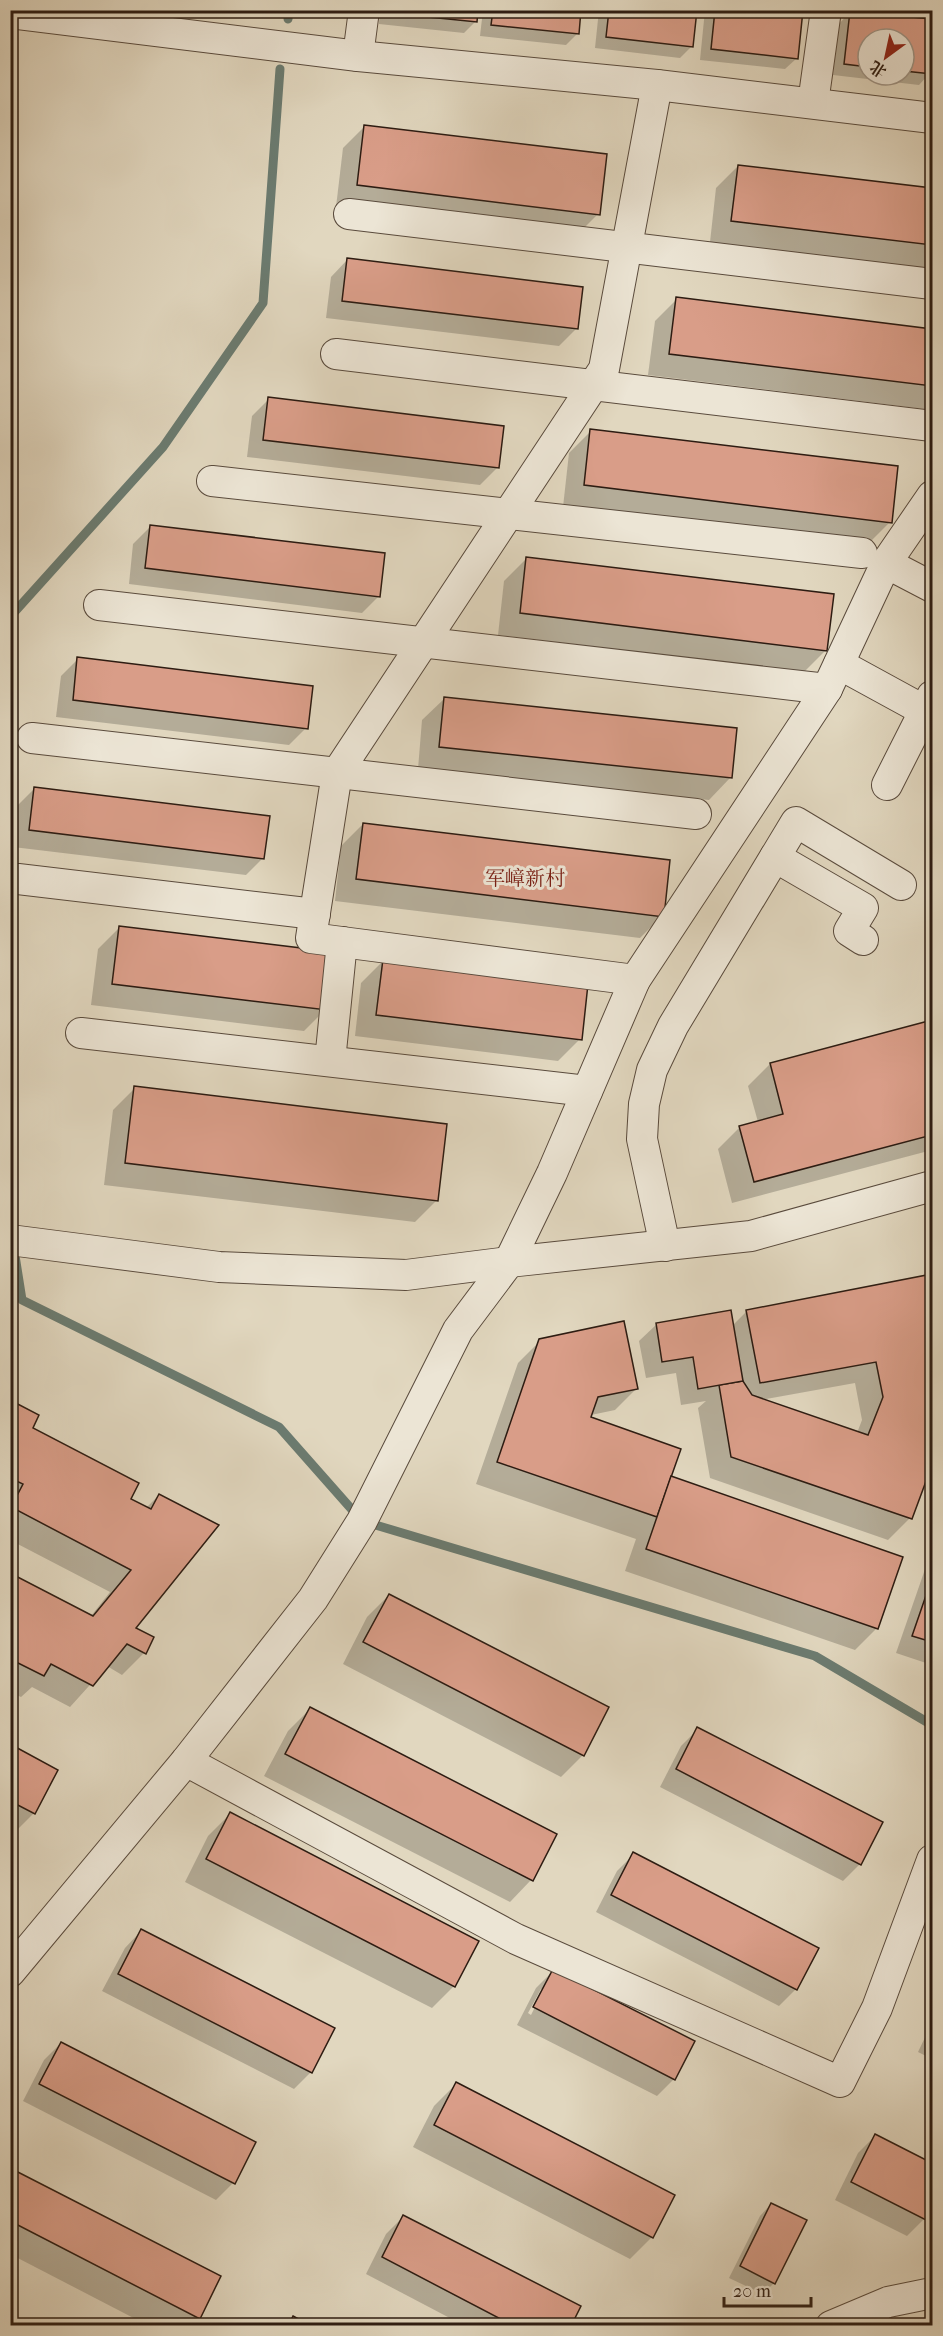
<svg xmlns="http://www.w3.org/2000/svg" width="943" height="2336" viewBox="0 0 943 2336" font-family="'IM FELL French Canon','Noto Serif SC',serif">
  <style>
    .shadow { fill: #0003; fill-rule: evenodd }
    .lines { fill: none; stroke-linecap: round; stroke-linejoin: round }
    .stream { stroke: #6b7b70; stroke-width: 9 }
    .building { fill: #d99d88; stroke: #2d1c12; stroke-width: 1.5 }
    .minor-casing { stroke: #5a4b3d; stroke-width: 32 }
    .minor { stroke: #ece5d5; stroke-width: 30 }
    .labels { text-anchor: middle; stroke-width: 6; stroke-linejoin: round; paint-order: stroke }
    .quarter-label { font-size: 20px; fill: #7a1f14; stroke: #ece5d5 }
  </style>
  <rect width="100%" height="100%" fill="#e1d7bf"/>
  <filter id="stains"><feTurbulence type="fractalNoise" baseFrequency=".00333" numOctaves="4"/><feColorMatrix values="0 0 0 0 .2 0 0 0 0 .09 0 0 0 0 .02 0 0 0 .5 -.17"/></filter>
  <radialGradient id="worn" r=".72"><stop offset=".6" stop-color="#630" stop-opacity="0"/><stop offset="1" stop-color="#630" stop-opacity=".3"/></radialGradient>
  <g class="shadow">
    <polygon points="380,10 476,10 475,22 464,33 379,24"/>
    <polygon points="483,10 580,10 577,34 566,45 480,36"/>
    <polygon points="599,10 696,10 692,46 680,58 595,48"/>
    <polygon points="705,10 802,10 797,58 785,69 700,60"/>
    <path d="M850 12 932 21 930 73 919 85 833 75 839 24ZM868 39H904V75H868Z"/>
    <polygon points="365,126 598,214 576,236 336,207 343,148"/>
    <polygon points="738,166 932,190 932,269 710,242 716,188"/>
    <polygon points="348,259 576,329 559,346 326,318 331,277"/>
    <polygon points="677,299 932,330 932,410 648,375 655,321"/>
    <polygon points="269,399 497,468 480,485 247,457 252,416"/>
    <polygon points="591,431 890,522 868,544 563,507 569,453"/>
    <polygon points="150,527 379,596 362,613 129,584 133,544"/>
    <polygon points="526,559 826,650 804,672 498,635 504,581"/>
    <polygon points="78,659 306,728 289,745 56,717 61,676"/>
    <polygon points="444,699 730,778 709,800 418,769 422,720"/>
    <polygon points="34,789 263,858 246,875 13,847 17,806"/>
    <polygon points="363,824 662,916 640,938 335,901 341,846"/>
    <polygon points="120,927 326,1009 304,1031 91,1005 98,949"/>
    <polygon points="383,961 580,1039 558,1061 355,1036 361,983"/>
    <polygon points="932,1021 932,1150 732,1203 718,1149 740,1127 758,1122 748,1086 770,1064"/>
    <polygon points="135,1088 437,1200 415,1222 104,1185 113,1110"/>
    <path d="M932 1276V1461L910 1518 888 1540 710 1478 698 1408 706 1401 681 1405 676 1373 646 1378 639 1341 657 1324 732 1326 747 1311ZM855 1383 862 1420 857 1433 761 1400Z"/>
    <polygon points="540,1341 637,1388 615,1410 591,1415 590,1418 877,1628 855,1650 625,1571 636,1539 476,1484 518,1363"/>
    <polygon points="10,1402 31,1429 129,1499 146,1508 159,1495 133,1628 144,1653 122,1675 107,1666 70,1707 32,1687 21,1697 10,1692 10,1574 91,1616 110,1592 10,1540"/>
    <polygon points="932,1549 932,1665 896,1653"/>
    <polygon points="389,1595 583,1755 561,1777 343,1664 367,1617"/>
    <polygon points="310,1709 555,1835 531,1880 510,1902 264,1776 288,1731"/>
    <polygon points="698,1729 860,1864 843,1881 660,1787 681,1746"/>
    <polygon points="10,1746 34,1813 17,1830 10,1827"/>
    <polygon points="230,1814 454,1986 432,2008 185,1882 208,1836"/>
    <polygon points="634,1854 796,1989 779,2006 596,1912 617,1871"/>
    <polygon points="141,1931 311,2072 294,2089 102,1991 125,1948"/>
    <path d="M553 1971 674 2079 657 2096 517 2025 536 1988ZM541 1989H544L531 2015 528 2013Z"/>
    <polygon points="932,2023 932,2059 918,2052"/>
    <polygon points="61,2043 254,2143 233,2183 216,2200 23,2101 44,2060"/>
    <polygon points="456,2084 652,2237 630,2259 413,2147 434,2106"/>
    <polygon points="875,2136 932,2164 932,2203 924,2219 907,2236 835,2200 858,2153"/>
    <polygon points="10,2170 199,2318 191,2326 149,2326 10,2254"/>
    <polygon points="771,2204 774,2283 763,2294 729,2278 760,2216"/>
    <polygon points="403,2217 569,2326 465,2326 366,2274 386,2234"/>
  </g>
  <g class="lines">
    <g class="stream">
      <polyline points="288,19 289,10"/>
      <polyline points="10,617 163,447 263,303 280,69"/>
      <polyline points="10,1224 22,1300 279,1427 362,1521 815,1656 932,1725"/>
    </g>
  </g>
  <g class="building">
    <polygon points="390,10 478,10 477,22 389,13"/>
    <polygon points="493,10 581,10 579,34 491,25"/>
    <polygon points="609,10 697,10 693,47 606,37"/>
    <polygon points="715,10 803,10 798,59 711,49"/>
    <polygon points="850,11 932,19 932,74 904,71 904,39 868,39 868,67 844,64"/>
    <polygon points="364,125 607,154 600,215 357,185"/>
    <polygon points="738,165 932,188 932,245 731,221"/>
    <polygon points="347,258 583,287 578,329 342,301"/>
    <polygon points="676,297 932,329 932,386 669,354"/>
    <polygon points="268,397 504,426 499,468 263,440"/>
    <polygon points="590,429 898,466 892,523 584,485"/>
    <polygon points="150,525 385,553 380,597 145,568"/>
    <polygon points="526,557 834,594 827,651 520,613"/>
    <polygon points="77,657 313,686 308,729 73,700"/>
    <polygon points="444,697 737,728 732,778 439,747"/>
    <polygon points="34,787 270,816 264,859 29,830"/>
    <polygon points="363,823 670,860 664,917 356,879"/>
    <polygon points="119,926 334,952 327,1010 112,984"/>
    <polygon points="383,959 588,984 582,1040 376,1015"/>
    <polygon points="932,1020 932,1135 754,1182 739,1126 783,1114 770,1063"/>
    <polygon points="134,1086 447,1124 438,1201 125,1163"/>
    <polygon points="932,1274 932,1465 912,1519 731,1457 719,1385 743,1381 752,1395 868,1435 883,1397 876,1362 760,1383 746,1310"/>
    <polygon points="731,1310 743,1381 698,1389 693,1357 662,1362 656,1323"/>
    <polygon points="624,1321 638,1389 598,1397 591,1417 681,1449 657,1517 497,1462 539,1339"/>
    <polygon points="10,1400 39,1415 33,1428 139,1483 131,1499 151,1509 159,1494 219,1525 136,1628 154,1637 146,1654 127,1644 93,1686 51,1664 44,1676 10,1659 10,1573 93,1616 131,1570 11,1507 23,1484 10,1478"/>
    <polygon points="671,1476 903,1557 878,1629 646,1549"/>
    <polygon points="932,1578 932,1642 912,1636"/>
    <polygon points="389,1594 609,1707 584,1756 363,1642"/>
    <polygon points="310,1707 557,1834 533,1881 285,1754"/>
    <polygon points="697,1727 883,1822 861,1865 676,1769"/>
    <polygon points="10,1744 58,1770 35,1814 10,1801"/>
    <polygon points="230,1812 479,1941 455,1987 206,1859"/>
    <polygon points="633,1852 819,1948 797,1990 611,1895"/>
    <polygon points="141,1929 335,2028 312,2073 118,1974"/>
    <polygon points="553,1969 695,2041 675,2080 533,2007"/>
    <polygon points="61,2042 256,2142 235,2184 39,2084"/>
    <polygon points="456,2082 675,2195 653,2238 434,2125"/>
    <polygon points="875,2134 932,2163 932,2206 926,2220 851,2182"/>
    <polygon points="10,2168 221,2276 200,2319 10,2221"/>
    <polygon points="771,2203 807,2220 775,2284 740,2266"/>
    <polygon points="403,2215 581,2306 571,2326 514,2326 382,2257"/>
    <polygon points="293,2316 311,2326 288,2326"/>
  </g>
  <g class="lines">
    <defs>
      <g id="minor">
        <polyline points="10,13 358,56 657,85 932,118"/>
        <polyline points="358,56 364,10"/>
        <polyline points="813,103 826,10"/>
        <polyline points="349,214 932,284"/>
        <polyline points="336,354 932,426"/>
        <polyline points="212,481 862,553"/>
        <polyline points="886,563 932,587"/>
        <polyline points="99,605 827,689"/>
        <polyline points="839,664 925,711"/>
        <polyline points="32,738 696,814"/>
        <polyline points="887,785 932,696"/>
        <polyline points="775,857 863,908 849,931 863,940"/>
        <polyline points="18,879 315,914"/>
        <polyline points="635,980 311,938 337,773 604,369 657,85"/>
        <polyline points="81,1033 587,1091"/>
        <polyline points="330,1061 342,942"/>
        <polyline points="10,1240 219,1267 406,1275 509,1262 751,1236 932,1186"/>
        <polyline points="665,1246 642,1139 644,1104 652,1070 673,1026 796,822 901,885"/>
        <polyline points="186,1761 516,1939 840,2082 877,2008 932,1860"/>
        <polyline points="10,1972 186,1761 313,1599 362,1521 458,1330 509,1262 552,1173 635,980 827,689 886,563 932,496"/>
        <polyline points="831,2326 888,2302 932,2293"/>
      </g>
    </defs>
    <use href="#minor" class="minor-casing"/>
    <use href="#minor" class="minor"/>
  </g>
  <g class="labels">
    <g class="quarter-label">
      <text x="525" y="885">军嶂新村</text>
    </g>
  </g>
  <rect width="943" height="2336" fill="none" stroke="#e1d7bf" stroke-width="36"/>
  <rect x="12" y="12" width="919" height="2312" fill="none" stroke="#2d1c12" stroke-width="3"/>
  <rect x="18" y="18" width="907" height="2300" fill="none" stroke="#2d1c12" stroke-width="1.5"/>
  <g transform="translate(886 57) rotate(213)"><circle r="28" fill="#ece5d5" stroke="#a09587" stroke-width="1.5"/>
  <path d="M0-4.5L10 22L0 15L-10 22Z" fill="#8f2418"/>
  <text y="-9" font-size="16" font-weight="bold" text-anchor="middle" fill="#2d1c12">北</text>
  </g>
  <path d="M724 2297v9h87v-9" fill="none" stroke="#2d1c12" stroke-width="3"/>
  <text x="733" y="2297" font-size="18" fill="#2d1c12" stroke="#ece5d5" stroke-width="4.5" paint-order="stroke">20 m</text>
  <rect width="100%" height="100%" filter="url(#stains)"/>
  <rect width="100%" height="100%" fill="url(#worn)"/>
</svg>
